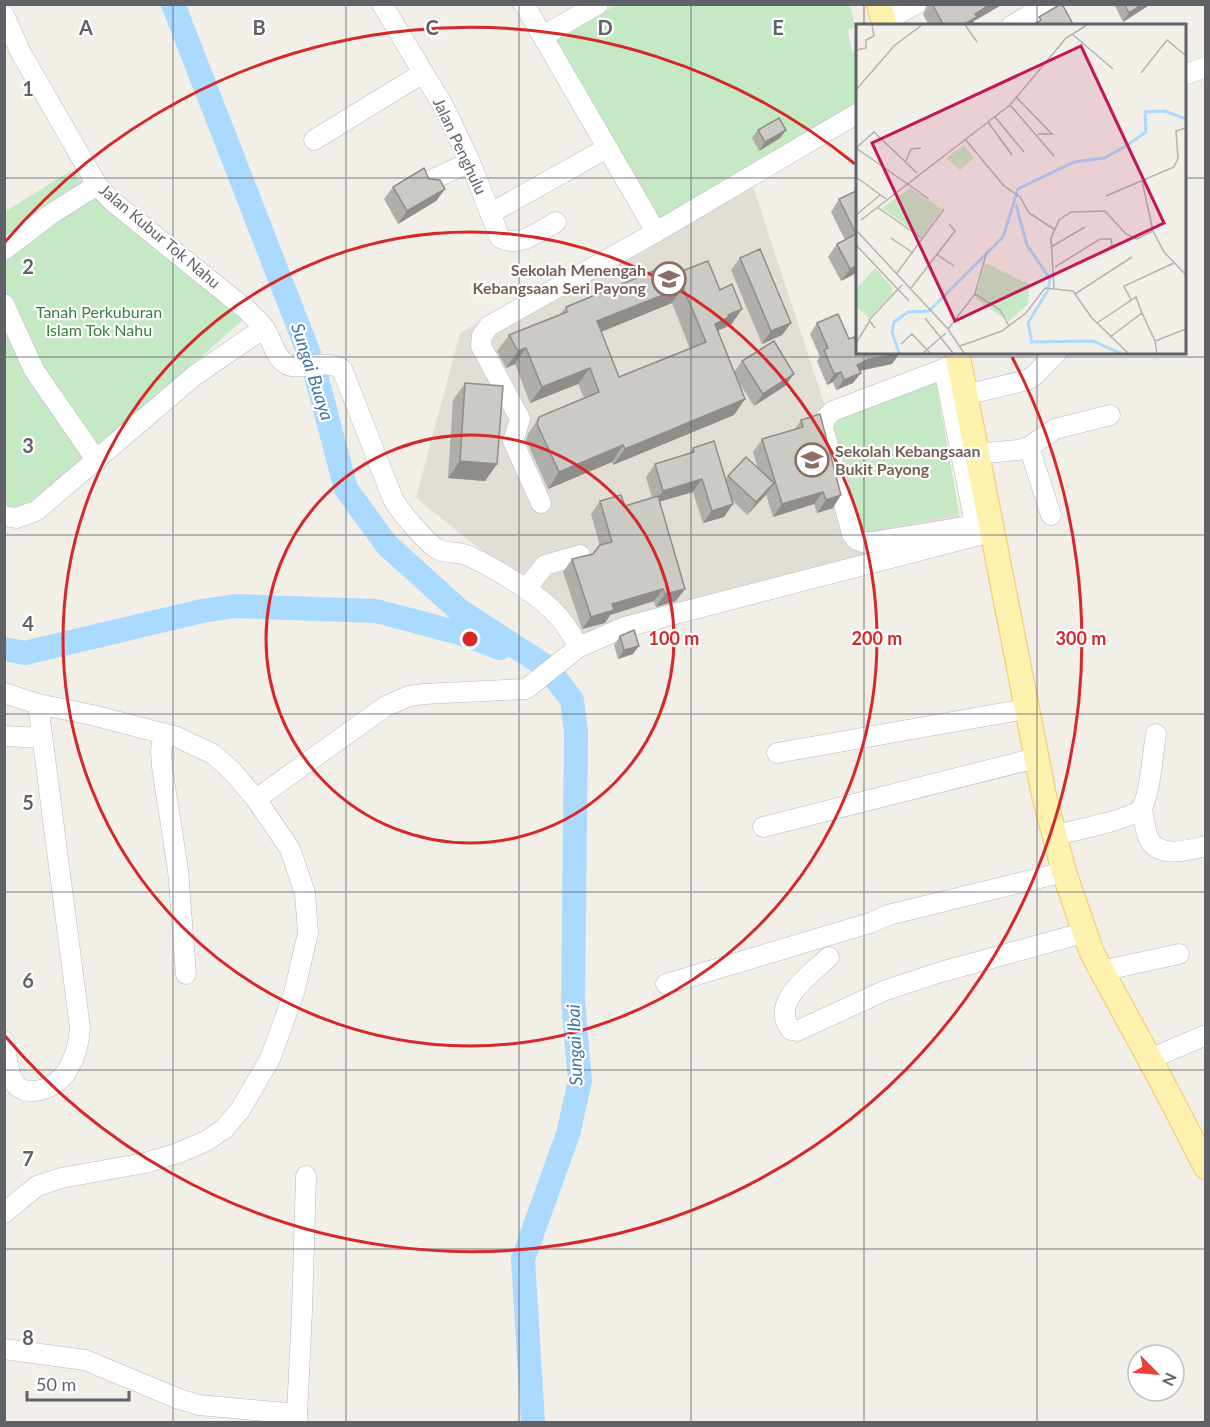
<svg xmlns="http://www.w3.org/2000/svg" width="1210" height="1427" viewBox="0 0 1210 1427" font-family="Lato,sans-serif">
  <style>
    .education { fill: #e1ded6 }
    .green { fill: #c5e8c5 }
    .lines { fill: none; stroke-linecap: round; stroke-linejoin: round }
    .river { stroke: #aadaff; stroke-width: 24 }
    .minor-casing { stroke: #b5b8bc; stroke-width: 21 }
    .major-casing { stroke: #f2c960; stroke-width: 26 }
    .minor { stroke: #fff; stroke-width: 20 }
    .major { stroke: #fff2af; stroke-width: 24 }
    .wall { fill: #afaea9; fill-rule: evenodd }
    .shaded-wall { fill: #8f8d8a }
    .building { fill: #cccac5; stroke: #8f8d8a; stroke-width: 1.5; fill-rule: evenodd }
    .grid { fill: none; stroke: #5f6368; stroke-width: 1.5; stroke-opacity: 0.55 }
    .ring { fill: none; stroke: #d62828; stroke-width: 3 }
    .labels { text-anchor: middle; stroke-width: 4.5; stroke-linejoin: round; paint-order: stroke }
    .street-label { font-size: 16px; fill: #5f6368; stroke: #fff }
    .education-label { font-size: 16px; font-weight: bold; fill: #785e54; stroke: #fff; text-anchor: end }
    .park-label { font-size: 16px; fill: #348238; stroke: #fff }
    .water-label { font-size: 18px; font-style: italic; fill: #4174aa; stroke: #fff }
    .inset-river { fill: none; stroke: #aadaff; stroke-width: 3 }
    .inset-road { fill: none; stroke: #b3b3b1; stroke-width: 1.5 }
    .view { fill: #c2185b; fill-opacity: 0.15; stroke: #c2185b; stroke-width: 3 }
    .inset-edge { fill: none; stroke: #5f6368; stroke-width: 3 }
    .grid-label { font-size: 20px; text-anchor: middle; font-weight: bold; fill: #5f6368; stroke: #fff; stroke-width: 4.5; stroke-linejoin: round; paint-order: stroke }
    .centre { fill: #d62828; stroke: #fff; stroke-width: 3 }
    .ring-label { font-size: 18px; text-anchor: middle; font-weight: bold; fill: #d62828; stroke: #fff; stroke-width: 4.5; stroke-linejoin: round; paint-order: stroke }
  </style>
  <rect width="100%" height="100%" fill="#f1efe8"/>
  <polygon class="education" points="616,5 850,5 855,27 847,30 852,52 857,51 857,100 747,168 825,406 932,362 963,536 579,634 561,609 476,546 416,498 460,333 659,219"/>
  <g class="green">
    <polygon points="616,5 850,5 855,27 847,30 852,52 857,51 857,100 854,105 659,219 555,40"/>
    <polygon points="70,171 244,319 33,504 14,510 5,508 5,212"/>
    <polygon points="935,378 959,513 861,534 831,424"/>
  </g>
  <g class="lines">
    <g class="river">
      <polyline points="173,4 313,364 346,489 387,545 459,610 547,667 572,700 576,732 573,1001 580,1081 568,1134 523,1259 533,1422"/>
      <polyline points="4,649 25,653 202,611 236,606 376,611 463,634 500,648"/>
    </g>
    <defs>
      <g id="minor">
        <path d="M382 4 445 109 470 162 500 238C519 248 538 232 556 222"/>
        <polyline points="524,4 656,232"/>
        <path d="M4 15 21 53 97 185 112 201 248 311C253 317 260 322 264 328 272 339 275 358 286 364 300 372 324 358 342 369L393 499C399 510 428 545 439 550 450 554 460 551 471 557 494 568 538 594 555 613 565 622 572 636 579 647"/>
        <polyline points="884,22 916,4"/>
        <polyline points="1011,26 1048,4"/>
        <polyline points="543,36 598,4"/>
        <polyline points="1184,75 1206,67"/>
        <polyline points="314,140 423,73"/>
        <polyline points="427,182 470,162"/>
        <polyline points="491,213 607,148"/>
        <polyline points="4,250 51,214 97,185"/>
        <polyline points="4,304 34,370 97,461"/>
        <polyline points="959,363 833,411 826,418 823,427 852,534 857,540 866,543 982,524"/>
        <polyline points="944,368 975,524"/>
        <polyline points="965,395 1027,380 1035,375 1057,352"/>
        <polyline points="1029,447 1051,515"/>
        <polyline points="976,454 1018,450 1029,447 1055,429 1110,415"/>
        <polyline points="541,503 513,441 520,419 481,346 482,336 489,326 656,232 858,113"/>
        <polyline points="4,516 16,518 36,511 194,376 264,328"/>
        <polyline points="526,589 545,565 580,555"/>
        <polyline points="4,693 38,704 92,715 177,737 213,754 232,771 256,799 290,849 305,893 308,933 294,993 270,1059 240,1110 224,1129 206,1141 178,1153 145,1163 61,1178 37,1186 4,1213"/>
        <polyline points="164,733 161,750 162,767 178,870 186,974"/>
        <polyline points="4,736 42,738"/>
        <polyline points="777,753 1026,709"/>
        <polyline points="256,799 386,706 409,696 424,694 526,689 579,647 625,627 991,532"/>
        <path d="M1142 809C1144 818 1145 829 1148 837 1158 860 1188 850 1206 846"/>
        <polyline points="763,827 1036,758"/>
        <path d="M1055 835C1071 831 1135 819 1142 807 1150 795 1153 751 1156 734"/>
        <path d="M829 957C811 974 769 1002 791 1030L797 1031 886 990 941 972 1083 933"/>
        <polyline points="1101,971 1179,954"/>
        <polyline points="666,984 870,923 888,915 1064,872"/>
        <path d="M4 1041C7 1054 7 1076 17 1086 22 1091 27 1091 34 1091 66 1088 78 1056 80 1028L38 704"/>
        <polyline points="1150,1059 1206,1035"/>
        <polyline points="4,1349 85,1360 179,1399 199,1405 297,1414"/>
        <polyline points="298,1422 297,1414 302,1311 306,1176"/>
      </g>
      <g id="major">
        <polyline points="879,4 885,26"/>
        <polyline points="957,352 1044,795 1064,872 1092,953 1160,1078 1206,1167"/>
      </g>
    </defs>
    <use href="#minor" class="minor-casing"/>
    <use href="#major" class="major-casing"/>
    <use href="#minor" class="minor"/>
    <use href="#major" class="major"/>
  </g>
  <g class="wall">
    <polygon points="1003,4 974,21 971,26 929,26 923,14 928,5"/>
    <polygon points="1114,4 1151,4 1123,22"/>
    <polygon points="758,130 786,130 780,138 759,151 752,138"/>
    <polygon points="429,179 445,189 436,201 398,224 384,199 393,187"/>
    <polygon points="858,190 858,272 841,281 828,257 837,244 845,240 831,212 839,199"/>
    <polygon points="740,258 791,323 782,335 762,344 731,270"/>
    <path d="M672 275 731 325 719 330 718 332 734 372 742 361 794 374 785 386 754 406 738 381 745 399 734 415 613 465 612 462 548 489 526 440 528 434 539 417 584 398 578 384 530 403 515 364 506 368 497 351 509 335 560 314 566 307ZM672 303 690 349 619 377 601 332Z"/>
    <polygon points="817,323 856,342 899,354 892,364 860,371 853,383 836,390 833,382 827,385 817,361 820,357 810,334"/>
    <polygon points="465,383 497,464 485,481 448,478 453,400"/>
    <polygon points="801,420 833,508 817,513 814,504 773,517 766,494 747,515 733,501 724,517 703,523 693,492 659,502 676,601 656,607 654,601 610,615 605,623 582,629 563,572 572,559 593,554 600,546 591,514 600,501 625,506 652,498 646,477 655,464 689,454 693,448 726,479 728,476 758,469 753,452 762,439 795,429"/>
    <polygon points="620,636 633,654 618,659 614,645"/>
  </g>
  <g class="shaded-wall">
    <polygon points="991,4 1003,4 974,21 971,26 961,26 975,14"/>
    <polygon points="1143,4 1151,4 1123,22 1129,13"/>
    <polygon points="786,130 780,138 759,151 765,142"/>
    <polygon points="445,189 436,201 398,224 407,211"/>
    <polygon points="858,265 858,272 841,281 850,269"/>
    <polygon points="683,287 672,303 586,338 597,321"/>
    <polygon points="742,309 731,325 719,330 717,333 704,340 715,324 728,315"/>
    <polygon points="791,323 782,335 762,344 771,331"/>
    <polygon points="526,348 515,364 506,368 518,351"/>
    <polygon points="899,354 892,364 862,370 850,375 857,365 869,359"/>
    <polygon points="590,368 578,384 530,403 542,387"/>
    <polygon points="841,372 833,382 827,385 834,374"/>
    <polygon points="861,373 853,383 836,390 844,380"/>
    <polygon points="794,374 785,386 754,406 763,394"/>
    <polygon points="745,399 734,415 613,465 625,449"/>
    <polygon points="623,445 612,462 548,489 559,472"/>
    <polygon points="460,461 497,464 485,481 448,478"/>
    <polygon points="702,479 693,492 654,503 663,491"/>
    <polygon points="774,483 765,496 747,515 756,502"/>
    <polygon points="823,492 814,504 773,517 782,504"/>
    <polygon points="841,495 833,508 817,513 826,500"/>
    <polygon points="733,504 724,517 703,523 712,511"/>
    <polygon points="663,589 654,601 610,615 605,623 582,629 591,617 612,604"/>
    <polygon points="685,589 676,601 656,607 665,594"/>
    <polygon points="639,646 633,654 618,659 624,650"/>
  </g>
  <g class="building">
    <polygon points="932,4 991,4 975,14 977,17 961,26 935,26 942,22"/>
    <polygon points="1061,4 1062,4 1074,26 1032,26 1041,20 1039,17"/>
    <polygon points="1124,4 1143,4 1129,13"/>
    <polygon points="779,118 786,130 765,142 758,130"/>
    <polygon points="424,168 429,179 440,180 445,189 407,211 393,187"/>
    <polygon points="858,190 858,265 850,269 837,244 856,234 839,199"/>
    <polygon points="760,249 791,323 771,331 740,258"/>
    <path d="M708 261 720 290 732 284 742 309 728 315 729 317 715 324 745 399 625 449 623 445 559 472 537 424 539 417 599 392 590 368 542 387 526 348 518 351 509 335 567 312 566 307 668 265 672 275ZM683 287 706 342 619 377 597 321Z"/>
    <polygon points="838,314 849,339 854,337 856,342 858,342 858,352 899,352 899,354 869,359 857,365 861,373 844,380 841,372 834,374 824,350 828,348 817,323"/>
    <polygon points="774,341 794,374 763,394 742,361"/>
    <polygon points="465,383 503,386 497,464 460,461"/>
    <polygon points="820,414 841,495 826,500 823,492 782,504 762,439 803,427 801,420"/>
    <polygon points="714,441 733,504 712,511 702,479 663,491 655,464 694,452 693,448"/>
    <polygon points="746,457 774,483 756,502 728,476"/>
    <polygon points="621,495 625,506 658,496 685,589 665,594 663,589 612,604 614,610 591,617 572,559 593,554 600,545 612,542 600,501"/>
    <polygon points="634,630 639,646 624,650 620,636"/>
  </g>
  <path class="grid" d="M173 4V1422M346 4V1422M519 4V1422M691 4V1422M864 4V26M1037 4V26M4 178H858M1184 178H1206M864 352V1422M1037 352V1422M4 357H1206M4 535H1206M4 714H1206M4 892H1206M4 1070H1206M4 1249H1206"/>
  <g class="ring">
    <circle cx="470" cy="639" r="204"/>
    <circle cx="470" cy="639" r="407"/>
    <path d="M5 242A611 611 0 0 1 855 164M1012 357A611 611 0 0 1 5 1036"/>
  </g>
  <defs>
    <symbol id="school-ring" viewBox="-11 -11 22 22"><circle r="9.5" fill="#fff" stroke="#8d6e63" stroke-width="1.5"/><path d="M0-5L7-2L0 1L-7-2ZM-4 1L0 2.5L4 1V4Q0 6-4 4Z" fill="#8d6e63"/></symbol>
  </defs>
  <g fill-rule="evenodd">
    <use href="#school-ring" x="650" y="260" width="38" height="38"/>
    <use href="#school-ring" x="793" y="441" width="38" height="38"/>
  </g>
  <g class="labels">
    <g class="street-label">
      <text transform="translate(460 146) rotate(65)" y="6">Jalan Penghulu</text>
      <text transform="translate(160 236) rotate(40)" y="6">Jalan Kubur Tok Nahu</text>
    </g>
    <g class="education-label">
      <text x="646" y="276">Sekolah Menengah<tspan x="646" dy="18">Kebangsaan Seri Payong</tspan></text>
      <text x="835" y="457" text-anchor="start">Sekolah Kebangsaan<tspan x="835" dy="18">Bukit Payong</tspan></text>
    </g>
    <g class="park-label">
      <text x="99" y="318">Tanah Perkuburan<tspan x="99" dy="18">Islam Tok Nahu</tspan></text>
    </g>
    <g class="water-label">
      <text transform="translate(312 372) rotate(72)" y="6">Sungai Buaya</text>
      <text transform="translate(575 1045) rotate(-92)" y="6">Sungai Ibai</text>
    </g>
  </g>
  <g transform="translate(856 24)">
    <rect width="330" height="330" fill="#f1efe8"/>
    <path d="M108 121 118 134 104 146 90 134ZM54 164 86 185 66 213 26 184ZM129 239 173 260 172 280 153 297 119 275ZM19 244 36 263 37 269 13 294 0 282V265Z" fill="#c5e8c5"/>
    <path class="inset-river" d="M160 181 171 221 194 255 192 266 172 299 176 318 237 317 264 329M43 329 36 308 38 298 52 288 73 287 147 213 162 165 218 138 248 134 270 122 290 108 289 88 309 87 330 95"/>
    <path class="inset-road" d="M109 1 121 18M216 10 257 45M0 26 10 24V16L18 12 16 1M285 49 311 16 330 32M0 66 38 22 66 1M161 74 196 110H182M154 81 198 132M139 93 168 128M132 98 156 131M109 115 148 162 164 173 173 189 198 205M0 124 73 175M0 124 18 108 61 149M50 137 55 125 65 124M0 153 30 175M286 157 297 207 308 228 330 251M250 172 318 143 322 134 320 107 330 104M21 183 67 215M0 191 24 171M5 196 154 81 210 14 231 1M0 206 92 305 108 329M35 214 57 229M0 221 53 277M195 223 229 203M80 230 98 242M199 243 244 215H255L256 221 245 229M41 249 88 185M55 264 99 207 93 200M198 264 195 214 203 196 215 188 249 187 270 210 281 215 297 207M119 270 144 286 153 302M219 270 276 233M275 276 268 262 318 239M69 294 97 329M241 299 280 273 286 289M19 304 13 296 46 261M92 305 119 270 131 227M254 313 286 289 299 317M0 319 13 298M45 320 56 310 74 329M104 322 146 307 170 289 189 264 217 267 235 293 272 329M67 329 90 309M301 329 299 317 330 305"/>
    <path class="view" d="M225 22 308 199 99 297 16 119Z"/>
    <rect width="330" height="330" class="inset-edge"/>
  </g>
  <g class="grid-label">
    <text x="86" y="35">A</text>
    <text x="259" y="35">B</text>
    <text x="432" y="35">C</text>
    <text x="605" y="35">D</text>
    <text x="778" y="35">E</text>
    <text x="28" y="96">1</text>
    <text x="28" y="274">2</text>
    <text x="28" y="453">3</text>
    <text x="28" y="631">4</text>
    <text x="28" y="810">5</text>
    <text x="28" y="988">6</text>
    <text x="28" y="1166">7</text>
    <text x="28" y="1345">8</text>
  </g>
  <circle cx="470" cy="639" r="9" class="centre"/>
  <g class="ring-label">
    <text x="674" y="645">100 m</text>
    <text x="877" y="645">200 m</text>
    <text x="1081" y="645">300 m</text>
  </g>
  <rect width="1210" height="1427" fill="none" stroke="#5f6368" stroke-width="12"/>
  <g transform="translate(1156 1373) rotate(115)"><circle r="28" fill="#ffffff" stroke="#bfc1c3" stroke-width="1.5"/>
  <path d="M0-4.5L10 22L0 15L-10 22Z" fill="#ea4335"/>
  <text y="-9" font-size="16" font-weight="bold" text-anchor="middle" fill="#5f6368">N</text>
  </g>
  <path d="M27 1391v9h102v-9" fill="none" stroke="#5f6368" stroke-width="3"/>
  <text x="36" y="1391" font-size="18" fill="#5f6368" stroke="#ffffff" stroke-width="4.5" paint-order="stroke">50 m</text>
</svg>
